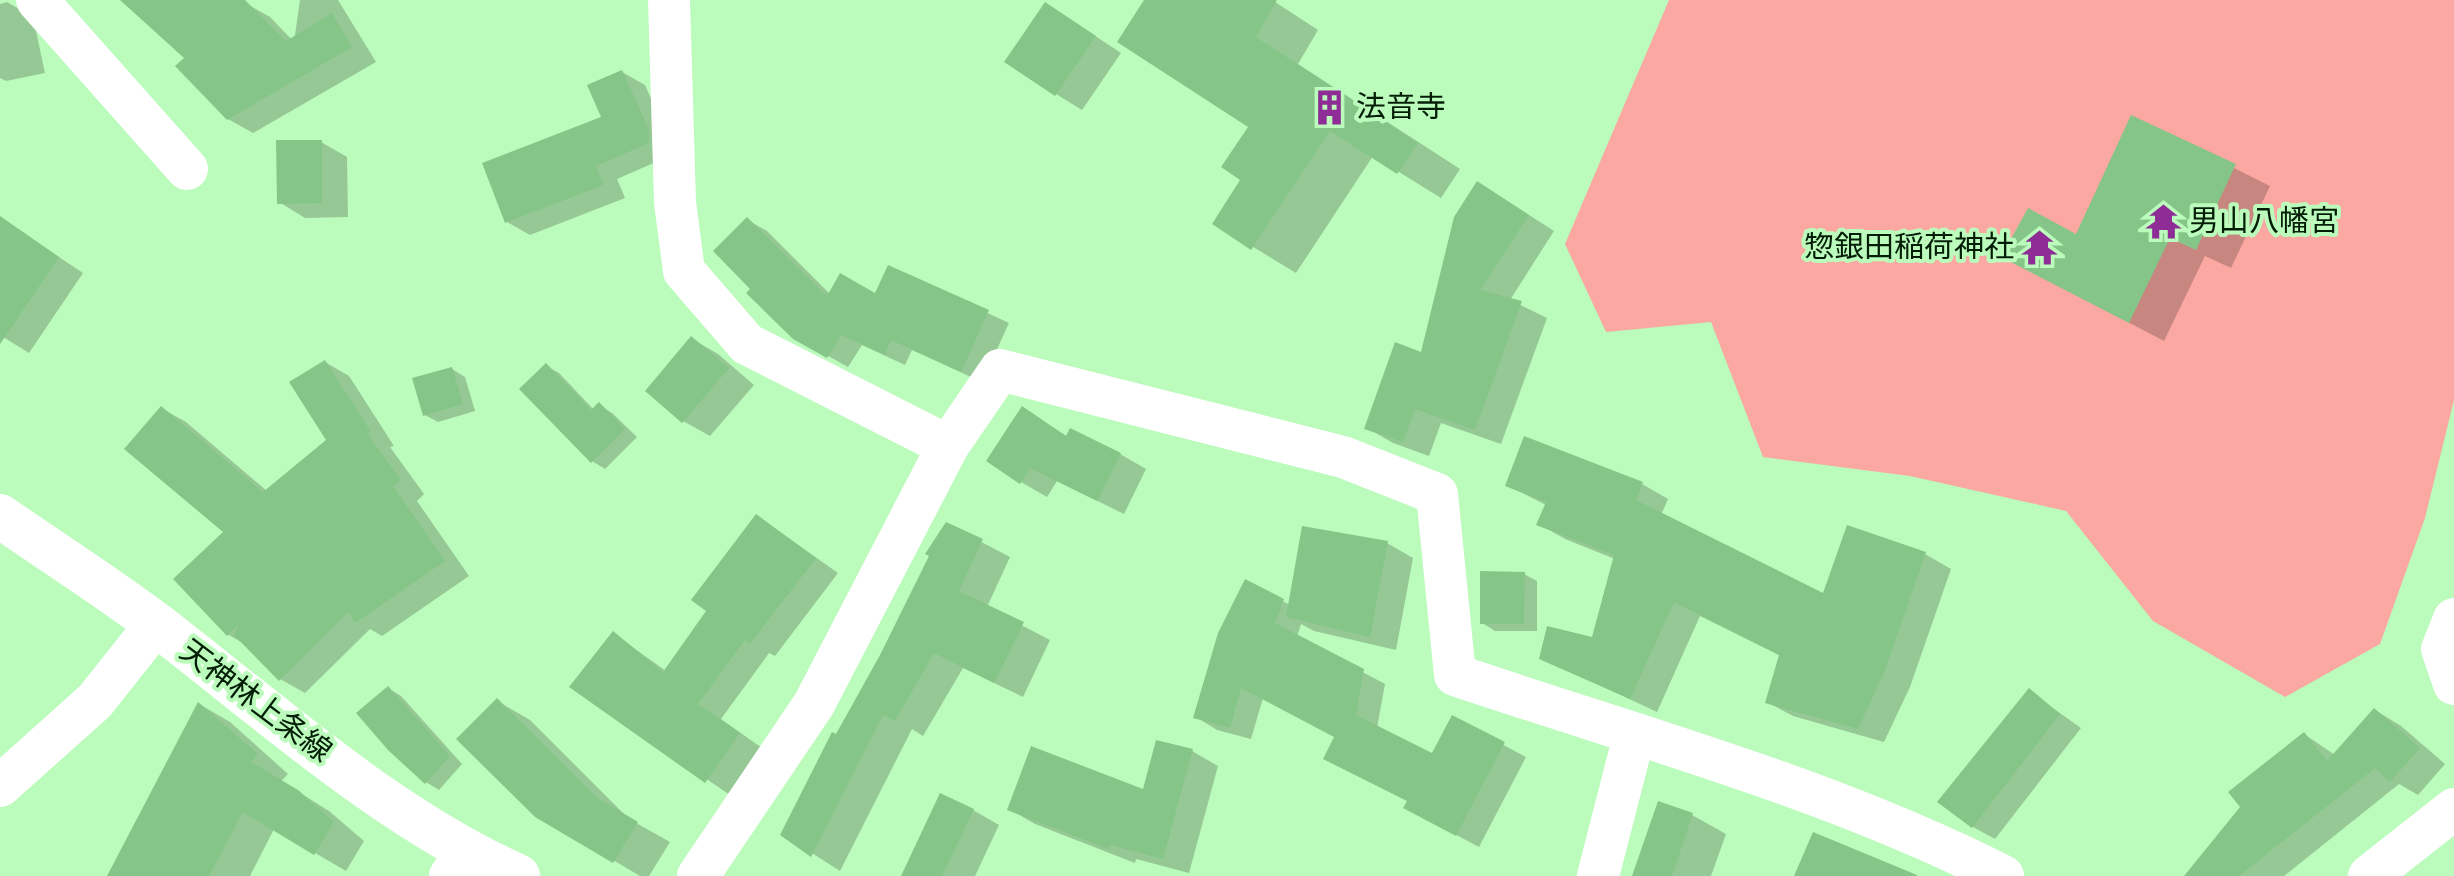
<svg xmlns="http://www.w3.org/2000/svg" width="2454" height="876" viewBox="0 0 2454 876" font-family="Signika,'Noto Sans JP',sans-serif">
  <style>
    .green { fill: #faa8a1 }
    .shadow { fill: #0003 }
    .building { fill: #86c588 }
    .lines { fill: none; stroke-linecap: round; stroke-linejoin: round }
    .street { stroke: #fff; stroke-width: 42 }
    .secondary { stroke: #fff; stroke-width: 44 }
    .labels { text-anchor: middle; stroke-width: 8; stroke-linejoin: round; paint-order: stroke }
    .poi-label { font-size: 30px; fill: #041d06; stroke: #bbfbbb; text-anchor: start }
    .street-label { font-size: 30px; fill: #041d06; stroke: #bbfbbb }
  </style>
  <rect width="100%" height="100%" fill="#bbfbbb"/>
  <polygon class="green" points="1669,0 2454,0 2454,400 2425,518 2380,644 2285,697 2153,621 2066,511 1910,476 1763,457 1711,322 1606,332 1565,244"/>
  <g class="shadow">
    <polygon points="149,0 240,0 270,17 294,42 300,0 338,0 376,62 253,133 228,119"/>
    <polygon points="1147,0 1272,0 1318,30 1298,64 1460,169 1441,198 1373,156 1296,273 1214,223 1243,179 1251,126"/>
    <polygon points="7,2 33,17 45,73 6,81 0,78 0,4"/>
    <polygon points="1071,20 1121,53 1082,110 1056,94"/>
    <polygon points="622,72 645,85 671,145 672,155 617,179 625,198 530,235 507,222 603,118"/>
    <polygon points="2132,117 2270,186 2231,268 2205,256 2164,341 2004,257 2076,237"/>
    <polygon points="321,142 347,157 348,217 305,218 279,202"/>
    <polygon points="1504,199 1554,231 1510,300 1547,318 1501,444 1441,423 1429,456 1393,443 1367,428 1423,354"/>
    <polygon points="0,218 83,273 29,353 0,335"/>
    <polygon points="747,220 767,231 830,294 876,296 889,267 1009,323 982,382 912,350 905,365 862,345 848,367 794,337 753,289"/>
    <polygon points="692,339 718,354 754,385 710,436 683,421"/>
    <polygon points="325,362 349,376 394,446 390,447 424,494 417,501 469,576 382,636 370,629 305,693 280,679 246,645 229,635 176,579 226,532 161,408 186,422 267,491 328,440"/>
    <polygon points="546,366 559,373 594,410 599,405 612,413 637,437 605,469 592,461"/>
    <polygon points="452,369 465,377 475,411 438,422 425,415"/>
    <polygon points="1023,409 1068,437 1120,454 1146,469 1124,514 1057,481 1047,497 1021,482"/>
    <polygon points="1642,484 1668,499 1661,515 1825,596 1925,554 1951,569 1910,687 1884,742 1793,716 1767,702 1781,656 1700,616 1657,712 1542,658 1593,639 1615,559 1565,539 1539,524 1546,505 1507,485"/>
    <polygon points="757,516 838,573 775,656 769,653 721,719 762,748 730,795 572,687 614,634 666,671 709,611"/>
    <polygon points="947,524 1010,557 987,607 1050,640 1023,697 963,668 923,736 912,729 840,871 782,834 882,656"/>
    <polygon points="1387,543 1413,558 1396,650 1314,631 1301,624 1297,637 1385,684 1377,728 1433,756 1453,718 1526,757 1479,847 1428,820 1336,737 1263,698 1251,739 1217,730 1196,717 1246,582 1290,605"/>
    <polygon points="1524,574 1537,581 1537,631 1495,631 1482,623"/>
    <polygon points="388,688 401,696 462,764 439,790 426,782"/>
    <polygon points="2029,691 2081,728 1995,839 1973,827"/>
    <polygon points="497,701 530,720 629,819 670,842 649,876 640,876 537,815"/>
    <polygon points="199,704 230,722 288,774 281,781 329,811 364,841 346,871 274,829 250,876 109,876"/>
    <polygon points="2375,710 2401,726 2445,764 2418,795 2399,784 2284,876 2195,876 2304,734 2335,755"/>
    <polygon points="1192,751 1218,766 1189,873 1136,859 1135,863 1035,824 1009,809 1145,792"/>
    <polygon points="973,810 999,825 975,876 903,876"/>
    <polygon points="1692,815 1726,834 1711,876 1635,876"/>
  </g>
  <g class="building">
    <polygon points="120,0 245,0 286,41 332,13 352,47 227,120 175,66 184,58"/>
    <polygon points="1144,0 1277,0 1256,37 1418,143 1397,174 1330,131 1251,250 1212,224 1240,180 1221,167 1248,127 1117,42"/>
    <polygon points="1045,2 1096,36 1055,96 1004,62"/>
    <polygon points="622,70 649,130 649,143 596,166 603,185 505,223 482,163 601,117 587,85"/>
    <polygon points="2131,115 2236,164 2196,250 2170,238 2129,323 2001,257 2028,208 2076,234"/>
    <polygon points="276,140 322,140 322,203 277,204"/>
    <polygon points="1477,181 1529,215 1480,290 1522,301 1475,430 1415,409 1403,442 1364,429 1395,342 1421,352 1454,217"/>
    <polygon points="0,216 59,257 0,344"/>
    <polygon points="747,217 827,296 840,273 875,293 888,265 989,310 961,372 891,340 885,355 841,335 827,358 793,339 746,293 750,289 713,251"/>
    <polygon points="691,336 729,368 682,423 645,391"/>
    <polygon points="325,360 371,432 367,433 401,480 393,486 445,561 355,623 348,612 279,681 234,635 239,624 227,636 173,579 223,532 124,449 161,406 263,492 326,440 289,382"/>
    <polygon points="546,363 591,410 599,402 625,429 591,463 519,389"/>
    <polygon points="452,367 463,404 423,416 412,378"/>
    <polygon points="1022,406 1066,436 1070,428 1121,453 1097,501 1030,468 1020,484 986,461"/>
    <polygon points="1524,436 1643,482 1636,500 1823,593 1847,525 1926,552 1885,670 1858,729 1765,703 1779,655 1674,602 1630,699 1539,659 1547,626 1592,637 1614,555 1536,525 1546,502 1505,486"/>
    <polygon points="756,514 816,558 750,644 745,640 698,704 740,733 705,783 569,687 613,631 663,672 706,611 691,600"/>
    <polygon points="946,522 983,539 959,591 1024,622 994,683 934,653 895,721 883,715 811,857 780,835 832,732 836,734 880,655 929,556 925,554"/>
    <polygon points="1302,526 1388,541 1370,637 1286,617"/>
    <polygon points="1480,571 1525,572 1524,624 1480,624"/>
    <polygon points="1245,579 1284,599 1275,623 1364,669 1356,715 1432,753 1452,715 1505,742 1456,836 1403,808 1407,801 1323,759 1334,737 1241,688 1230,728 1193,718 1218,633"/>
    <polygon points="388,686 450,756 425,784 388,750 356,713"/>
    <polygon points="2029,688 2060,714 1972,828 1937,802"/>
    <polygon points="497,698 596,797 638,822 613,863 535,817 456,739"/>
    <polygon points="198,702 258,754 251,762 298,790 334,822 314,855 243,812 209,876 107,876"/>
    <polygon points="2374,708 2420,748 2390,782 2375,768 2239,876 2184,876 2240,807 2228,792 2304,732 2327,761"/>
    <polygon points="1156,740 1193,749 1163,859 1110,845 1108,849 1007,810 1031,746 1143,789"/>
    <polygon points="940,793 974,809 942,876 901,876"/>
    <polygon points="1658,801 1693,813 1672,876 1632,876"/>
    <polygon points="1813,832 1917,875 1917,876 1794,876"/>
  </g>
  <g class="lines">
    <g class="street">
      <polyline points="37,0 187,169"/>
      <polyline points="669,0 675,202 684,271 747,344 948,446"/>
      <polyline points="2454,619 2442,649 2454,684"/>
      <polyline points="0,786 95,701 156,624"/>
      <polyline points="450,876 466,853"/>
      <path d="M698 876 814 704 948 446 1000 370 1343 457 1437 494 1455 675C1639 737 1829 788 2003 876"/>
      <polyline points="1598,876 1634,736"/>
      <polyline points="2369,876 2454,809"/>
    </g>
    <path class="secondary" d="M0 516C53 553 109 588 160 627 271 713 390 819 518 876"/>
  </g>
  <defs>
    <symbol id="building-bare" viewBox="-9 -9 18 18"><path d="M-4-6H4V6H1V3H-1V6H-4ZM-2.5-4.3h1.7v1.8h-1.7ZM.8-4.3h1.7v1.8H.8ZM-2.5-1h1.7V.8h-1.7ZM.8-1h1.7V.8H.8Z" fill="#8e2d95" stroke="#bbfbbb" stroke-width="2.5" paint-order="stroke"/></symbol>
    <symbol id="temple-bare" viewBox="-9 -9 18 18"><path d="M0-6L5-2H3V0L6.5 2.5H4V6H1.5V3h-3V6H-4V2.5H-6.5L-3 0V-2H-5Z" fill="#8e2d95" stroke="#bbfbbb" stroke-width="2.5" paint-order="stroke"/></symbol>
  </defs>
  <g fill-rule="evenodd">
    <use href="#building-bare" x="1304" y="82" width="51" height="51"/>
    <use href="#temple-bare" x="2138" y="196" width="51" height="51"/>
    <use href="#temple-bare" x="2014" y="222" width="51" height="51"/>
  </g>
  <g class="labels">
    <g class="poi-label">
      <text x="1356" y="117">法音寺</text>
      <text x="2189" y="231">男山八幡宮</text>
      <text x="2014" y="257" text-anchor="end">惣銀田稲荷神社</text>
    </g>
    <g class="street-label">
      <text transform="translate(256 701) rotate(37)" y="10">天神林上条線</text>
    </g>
  </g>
</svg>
